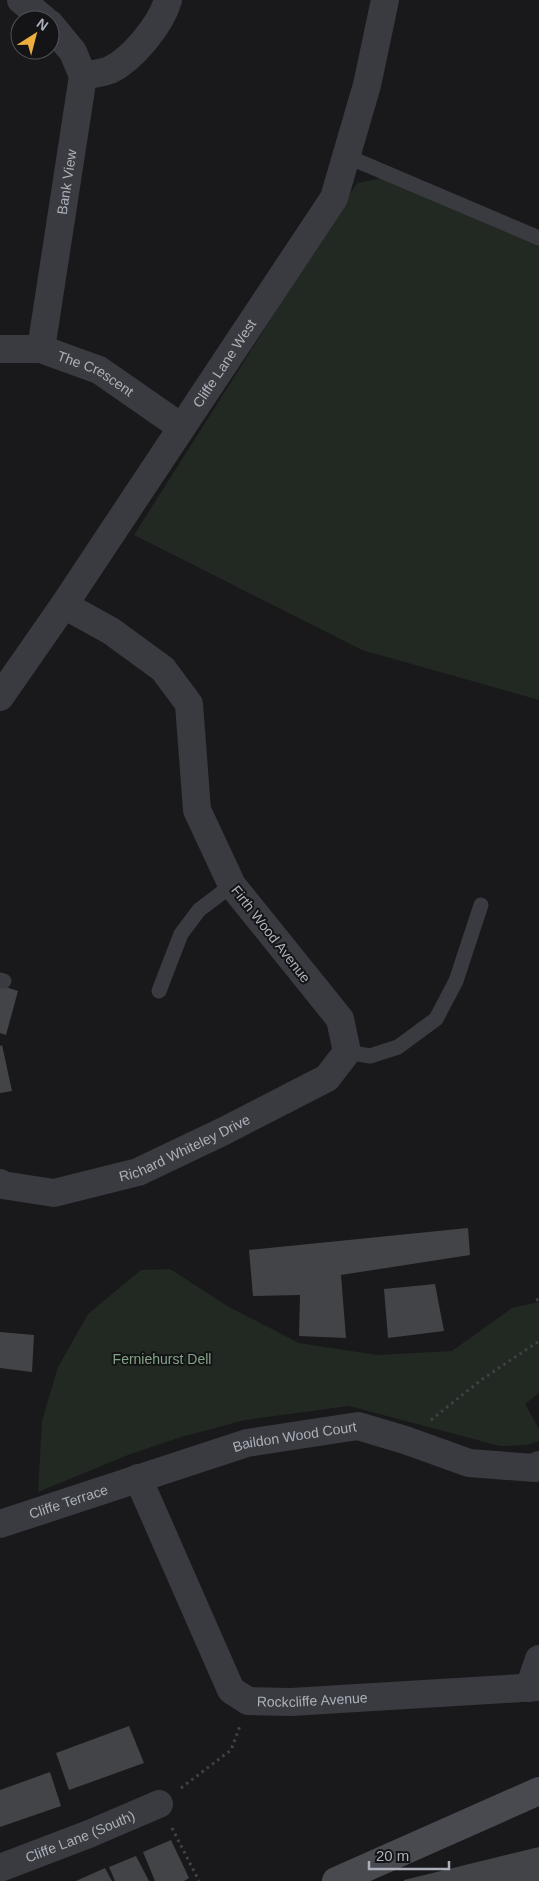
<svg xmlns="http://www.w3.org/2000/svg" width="539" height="1881" viewBox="0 0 539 1881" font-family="Arial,sans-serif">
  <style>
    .green { fill: #212922 }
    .building { fill: #434448 }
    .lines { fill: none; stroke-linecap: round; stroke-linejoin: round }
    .path { stroke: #404247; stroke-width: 3; stroke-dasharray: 2.5 4; stroke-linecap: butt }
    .lane { stroke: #3a3b40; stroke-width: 15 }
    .street { stroke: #3a3b40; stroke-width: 28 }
    .secondary { stroke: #484a50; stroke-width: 28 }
    .labels { text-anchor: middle; stroke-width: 4; stroke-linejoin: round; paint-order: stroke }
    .street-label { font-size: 14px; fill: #abb0ba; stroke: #141416 }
    .park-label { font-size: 14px; fill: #83a485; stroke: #141416 }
  </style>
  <rect width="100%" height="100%" fill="#19191b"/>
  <g class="green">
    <polygon points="382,178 539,246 539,700 362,650 134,535 357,183"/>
    <polygon points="170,1269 229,1307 299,1343 377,1355 452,1351 512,1308 539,1302 539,1393 525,1404 539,1429 539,1441 527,1445 500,1446 349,1406 245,1420 181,1437 128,1455 38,1492 42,1421 58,1367 88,1314 141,1270"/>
  </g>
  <g class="building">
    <polygon points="0,985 18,991 6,1035 0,1033"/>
    <polygon points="2,1045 12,1091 0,1093 0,1046"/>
    <polygon points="468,1228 470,1255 341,1275 346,1338 299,1336 300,1295 253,1296 249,1250"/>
    <polygon points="435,1284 444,1331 388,1338 384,1289"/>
    <polygon points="0,1332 34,1335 32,1372 0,1368"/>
    <polygon points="129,1726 144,1763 69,1790 56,1753"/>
    <polygon points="50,1772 61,1806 0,1827 0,1790"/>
    <polygon points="171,1840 189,1878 184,1881 155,1881 143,1852"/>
    <polygon points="539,1847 539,1881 404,1881 404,1880"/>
    <polygon points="136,1856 149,1881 115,1881 109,1867"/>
    <polygon points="105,1868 112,1881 76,1881"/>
  </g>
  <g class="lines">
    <g class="path">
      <polyline points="536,1300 539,1299"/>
      <polyline points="431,1420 481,1380 539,1341"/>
      <polyline points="181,1788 231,1750 240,1726"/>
      <polyline points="172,1828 199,1881"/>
    </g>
    <g class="lane">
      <polyline points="346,156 539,238"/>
      <polyline points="0,980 4,981"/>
      <polyline points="159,991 181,934 199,910 232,885"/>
      <polyline points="347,1052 370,1056 398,1047 436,1019 456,981 481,905"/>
    </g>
    <g class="street">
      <polyline points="21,0 45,20"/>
      <path d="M83 76C92 74 102 73 110 70 133 59 161 24 168 0"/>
      <path id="s1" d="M0 349H41L99 370 181 427"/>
      <path id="s2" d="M41 349 83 76 73 52 50 24"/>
      <path id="s3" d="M0 697 64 605 334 198 367 85 385 0"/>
      <path id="s4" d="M0 1183 2 1185 54 1193 138 1172 224 1131 327 1078 347 1052 340 1019 232 885 197 810 189 704 163 669 111 631 64 605"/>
      <path id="s5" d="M138 1478 231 1690 248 1701 291 1702 539 1687"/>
      <path id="s6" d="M0 1524 247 1443 358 1426 405 1440 469 1463 535 1468 539 1465"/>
      <polyline points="529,1688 539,1659"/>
      <path id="s7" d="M0 1868 89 1834 159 1804"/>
    </g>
    <polyline class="secondary" points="336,1881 539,1791"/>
  </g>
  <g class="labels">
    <g class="street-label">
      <text dy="5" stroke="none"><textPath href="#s2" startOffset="169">Bank View</textPath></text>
      <text dy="5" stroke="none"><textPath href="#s3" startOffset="402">Cliffe Lane West</textPath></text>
      <text dy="5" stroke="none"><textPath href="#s1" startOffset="101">The Crescent</textPath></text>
      <text transform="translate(271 934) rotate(52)" y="5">Firth Wood Avenue</text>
      <text dy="5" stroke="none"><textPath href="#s4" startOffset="194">Richard Whiteley Drive</textPath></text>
      <text dy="5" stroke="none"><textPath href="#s6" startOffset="308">Baildon Wood Court</textPath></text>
      <text dy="5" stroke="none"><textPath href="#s6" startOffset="72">Cliffe Terrace</textPath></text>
      <text dy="5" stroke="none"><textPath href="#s5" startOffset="316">Rockcliffe Avenue</textPath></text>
      <text dy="5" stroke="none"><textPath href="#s7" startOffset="86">Cliffe Lane (South)</textPath></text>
    </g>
    <g class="park-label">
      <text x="162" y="1364">Ferniehurst Dell</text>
    </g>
  </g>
  <g transform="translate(35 35) rotate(36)"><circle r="24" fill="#141416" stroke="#505258"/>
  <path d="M0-4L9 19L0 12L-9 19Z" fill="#ecaf3f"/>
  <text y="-8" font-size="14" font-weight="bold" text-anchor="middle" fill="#abb0ba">N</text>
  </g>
  <path d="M369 1861v8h80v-8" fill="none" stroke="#abb0ba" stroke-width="2.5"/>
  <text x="376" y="1861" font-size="15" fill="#abb0ba" stroke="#141416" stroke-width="4" paint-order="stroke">20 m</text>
</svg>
